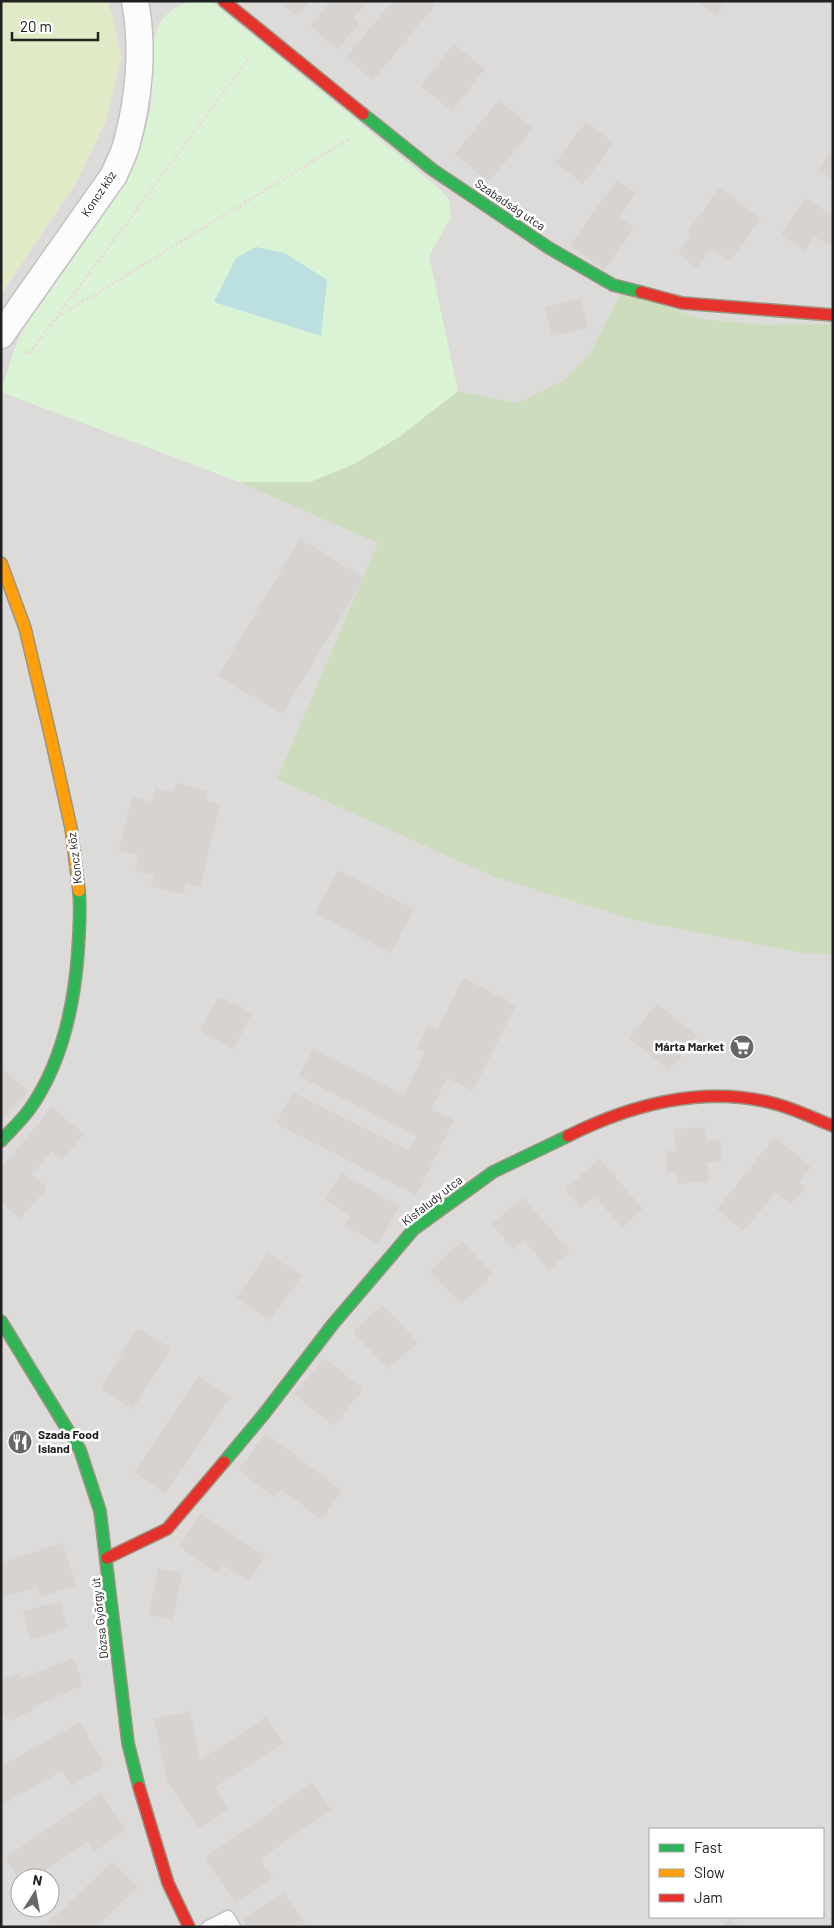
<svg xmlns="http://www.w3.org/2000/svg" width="834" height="1928" viewBox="0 0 834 1928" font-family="Barlow,sans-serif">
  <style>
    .residential { fill: #dddbda; fill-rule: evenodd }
    .grass { fill: #e1eac7 }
    .forest { fill: #cedcbe }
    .park { fill: #daf3d4 }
    .water { fill: #bce0e1 }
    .building { fill: #d6d3d1 }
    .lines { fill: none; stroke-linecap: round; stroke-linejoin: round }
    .lane-casing { stroke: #c4c2c1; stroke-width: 15 }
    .street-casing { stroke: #c4c2c1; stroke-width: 29 }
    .fast-casing { stroke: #999580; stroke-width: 14 }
    .slow-casing { stroke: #999580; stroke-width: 14 }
    .jam-casing { stroke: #999580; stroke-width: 14 }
    .path { stroke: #ebdadb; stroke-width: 3; stroke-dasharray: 2.5 2.5; stroke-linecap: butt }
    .lane { stroke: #fcfcfc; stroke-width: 12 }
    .street { stroke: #fcfcfc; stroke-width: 26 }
    .fast { stroke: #30b455; stroke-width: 11 }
    .slow { stroke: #ff9f0a; stroke-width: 11 }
    .jam { stroke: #e5322d; stroke-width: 11 }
    .labels { text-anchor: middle; stroke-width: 5; stroke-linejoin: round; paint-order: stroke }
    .street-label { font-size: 12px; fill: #202020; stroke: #fff }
    .poi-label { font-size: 12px; font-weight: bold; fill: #202020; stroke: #fff; text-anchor: end }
  </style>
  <rect width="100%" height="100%" fill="#eeebe8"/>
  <path class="residential" d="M107 1H833V1927H1V294L78 179 106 120 121 58 112 15ZM650 1829H823V1917H650ZM20 1878H50V1908H20Z"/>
  <polygon class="grass" points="1,1 107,1 112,15 121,58 106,120 78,179 1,294"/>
  <polygon class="forest" points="622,291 702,319 764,325 833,324 833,955 803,953 637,921 494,877 277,779 378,543 239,482 310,482 352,465 399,437 458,391 518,403 563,381 591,352"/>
  <path class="park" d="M190 1H211L439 188 449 200 451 217 429 256 458 391 399 437 352 465 310 482H239L1 392C7 374 11 355 19 338 25 323 38 310 46 297 76 253 118 201 137 152 144 136 150 119 151 101 155 60 141 18 190 1Z"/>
  <polygon class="water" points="256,247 285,253 327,280 321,336 214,302 236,258"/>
  <g class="building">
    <polygon points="279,1 310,1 297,16"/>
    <polygon points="331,1 367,1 353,18 359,24 337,49 310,26"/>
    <polygon points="393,1 430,1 435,5 373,80 346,57"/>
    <polygon points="696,1 726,1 716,16"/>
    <polygon points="454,44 485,69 452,111 421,86"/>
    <polygon points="499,100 533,128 489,182 455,154"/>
    <polygon points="586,122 614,143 583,184 555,163"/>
    <polygon points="833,147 833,180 818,170"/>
    <polygon points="617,180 636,193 619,217 634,228 604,270 570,245"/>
    <polygon points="719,188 761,218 730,261 712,248 697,268 678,254 692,234 688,231"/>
    <polygon points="805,198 833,216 833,242 830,246 814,236 805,251 781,235"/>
    <polygon points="581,299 588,328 552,336 545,307"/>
    <polygon points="300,539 364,578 282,714 218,676"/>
    <polygon points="176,783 208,791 206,800 220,804 200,887 186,883 183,894 151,886 154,875 135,871 139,855 119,850 132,797 152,802 155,788 174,792"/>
    <polygon points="338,870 414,909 391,953 315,913"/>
    <polygon points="463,978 516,1005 473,1091 447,1078 431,1109 454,1120 416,1195 276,1124 293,1092 409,1151 417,1136 299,1076 313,1049 404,1095 425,1052 417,1048 428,1026 437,1030"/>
    <polygon points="218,996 252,1013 234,1049 200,1031"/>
    <polygon points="657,1004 697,1036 669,1071 629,1038"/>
    <polygon points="4,1070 28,1092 1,1121 1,1073"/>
    <polygon points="52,1107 84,1134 62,1160 52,1151 32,1174 47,1188 20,1219 1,1202 1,1168"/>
    <polygon points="705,1127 706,1140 720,1139 722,1161 707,1162 709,1182 678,1184 677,1173 667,1173 666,1151 676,1150 674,1129"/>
    <polygon points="775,1137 811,1167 799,1182 805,1187 791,1205 776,1192 744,1231 717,1209"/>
    <polygon points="600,1159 643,1209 622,1227 595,1197 581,1208 565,1189"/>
    <polygon points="341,1173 399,1206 378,1244 345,1226 351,1215 325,1200"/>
    <polygon points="523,1197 570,1252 549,1270 524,1240 513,1249 492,1224"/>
    <polygon points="462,1241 493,1274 462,1304 430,1271"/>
    <polygon points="268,1253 302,1276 270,1321 236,1298"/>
    <polygon points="382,1305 418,1342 388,1369 353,1332"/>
    <polygon points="138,1328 171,1348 133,1409 100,1388"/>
    <polygon points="324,1358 363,1389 334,1426 294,1394"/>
    <polygon points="199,1376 231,1397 165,1493 134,1472"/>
    <polygon points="266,1433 342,1491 321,1519 281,1489 274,1497 238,1470"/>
    <polygon points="201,1513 265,1556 248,1581 223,1565 217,1573 179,1547"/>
    <polygon points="62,1543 76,1585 41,1597 37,1587 1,1598 1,1563"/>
    <polygon points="158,1568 182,1573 173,1620 149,1615"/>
    <polygon points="60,1601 68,1629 30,1639 23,1611"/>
    <polygon points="73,1658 84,1685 33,1707 34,1710 7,1722 4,1713 1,1714 1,1680 18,1673 21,1679"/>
    <polygon points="190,1711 200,1760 266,1717 283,1743 215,1787 229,1809 199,1829 167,1780 154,1719"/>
    <polygon points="80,1722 105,1766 71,1786 62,1771 1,1805 1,1766"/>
    <polygon points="312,1783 331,1810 260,1859 273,1877 236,1903 204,1858"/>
    <polygon points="101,1793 126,1830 94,1852 88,1842 34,1878 20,1878 20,1881 5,1858"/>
    <polygon points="112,1862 137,1888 96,1927 44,1927"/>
    <polygon points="284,1893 306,1927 247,1927 242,1919"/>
    <polygon points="729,1918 741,1927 722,1927"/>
  </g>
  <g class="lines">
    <defs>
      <polyline id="lane" points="208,1927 228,1917 234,1927"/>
      <path id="street" d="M1 335 114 175C118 165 123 156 126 146 139 100 144 48 135 1"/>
      <g id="fast">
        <polyline points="363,114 433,170 549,248 613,285 641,292"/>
        <path d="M1 1141C10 1131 21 1121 29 1110 62 1064 74 1007 78 952 79 931 81 912 79 891"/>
        <polyline points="1,1321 80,1450 100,1511 128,1743 139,1787"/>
        <polyline points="224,1462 264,1414 333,1324 414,1229 493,1172 568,1136"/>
      </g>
      <polyline id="slow" points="1,563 25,628 51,738 71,828 79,891"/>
      <g id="jam">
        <polyline points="224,1 363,114"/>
        <polyline points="641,292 682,303 833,315"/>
        <path d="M568 1136C630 1105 703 1085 772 1103 793 1108 813 1118 833 1126"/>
        <polyline points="107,1558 167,1529 224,1462"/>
        <polyline points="139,1787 168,1883 189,1927"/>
      </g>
    </defs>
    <use href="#lane" class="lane-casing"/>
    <use href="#street" class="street-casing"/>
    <use href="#fast" class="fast-casing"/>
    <use href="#slow" class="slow-casing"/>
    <use href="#jam" class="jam-casing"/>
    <g class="path">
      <polyline points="56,318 349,139"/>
      <polyline points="24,352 30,353 249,58"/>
    </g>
    <use href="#lane" class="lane"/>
    <use href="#street" class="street"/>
    <use href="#fast" class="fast"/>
    <use href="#slow" class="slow"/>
    <use href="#jam" class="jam"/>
  </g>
  <defs>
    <symbol id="supermarket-disc" viewBox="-11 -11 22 22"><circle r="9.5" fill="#686766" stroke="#fff"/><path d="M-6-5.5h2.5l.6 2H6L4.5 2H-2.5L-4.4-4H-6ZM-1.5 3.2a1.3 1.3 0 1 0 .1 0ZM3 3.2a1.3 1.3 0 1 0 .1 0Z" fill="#fff"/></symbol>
    <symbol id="restaurant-disc" viewBox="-11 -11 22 22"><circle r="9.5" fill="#686766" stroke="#fff"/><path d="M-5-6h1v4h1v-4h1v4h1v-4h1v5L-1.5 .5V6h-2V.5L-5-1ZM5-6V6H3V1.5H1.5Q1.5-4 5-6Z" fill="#fff"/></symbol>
  </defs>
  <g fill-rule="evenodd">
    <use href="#supermarket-disc" x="728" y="1033" width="28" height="28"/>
    <use href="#restaurant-disc" x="6" y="1428" width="28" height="28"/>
  </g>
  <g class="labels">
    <g class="street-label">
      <text transform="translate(99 194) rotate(-56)" y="4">Koncz köz</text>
      <text transform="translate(510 205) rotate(34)" y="4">Szabadság utca</text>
      <text transform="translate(75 858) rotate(-97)" y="4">Koncz köz</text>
      <text transform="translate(432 1201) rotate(-38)" y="4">Kisfaludy utca</text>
      <text transform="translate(100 1618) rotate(-96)" y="4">Dózsa György út</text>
    </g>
    <g class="poi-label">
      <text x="724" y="1051">Márta Market</text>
      <text x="38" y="1439" text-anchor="start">Szada Food<tspan x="38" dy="14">Island</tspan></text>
    </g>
  </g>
  <rect width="834" height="1928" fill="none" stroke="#202020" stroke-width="5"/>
  <rect x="649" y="1828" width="175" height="90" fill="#ffffff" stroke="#a6a6a6"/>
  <rect x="659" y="1844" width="25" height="8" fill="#30b455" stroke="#a6a6a6"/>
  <text x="694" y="1853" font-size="15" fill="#202020">Fast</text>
  <rect x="659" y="1869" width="25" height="8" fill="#ff9f0a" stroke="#a6a6a6"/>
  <text x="694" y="1878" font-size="15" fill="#202020">Slow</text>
  <rect x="659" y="1894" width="25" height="8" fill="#e5322d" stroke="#a6a6a6"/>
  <text x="694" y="1903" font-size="15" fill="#202020">Jam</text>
  <g transform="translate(35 1893) rotate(11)"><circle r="24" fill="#ffffff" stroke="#a6a6a6"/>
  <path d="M0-4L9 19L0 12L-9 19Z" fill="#686766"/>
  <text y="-8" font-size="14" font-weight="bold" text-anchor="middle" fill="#202020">N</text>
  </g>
  <path d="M12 32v8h86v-8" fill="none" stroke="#202020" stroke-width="2.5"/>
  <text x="20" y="32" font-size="15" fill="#202020" stroke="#ffffff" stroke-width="4" paint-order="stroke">20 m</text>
</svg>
